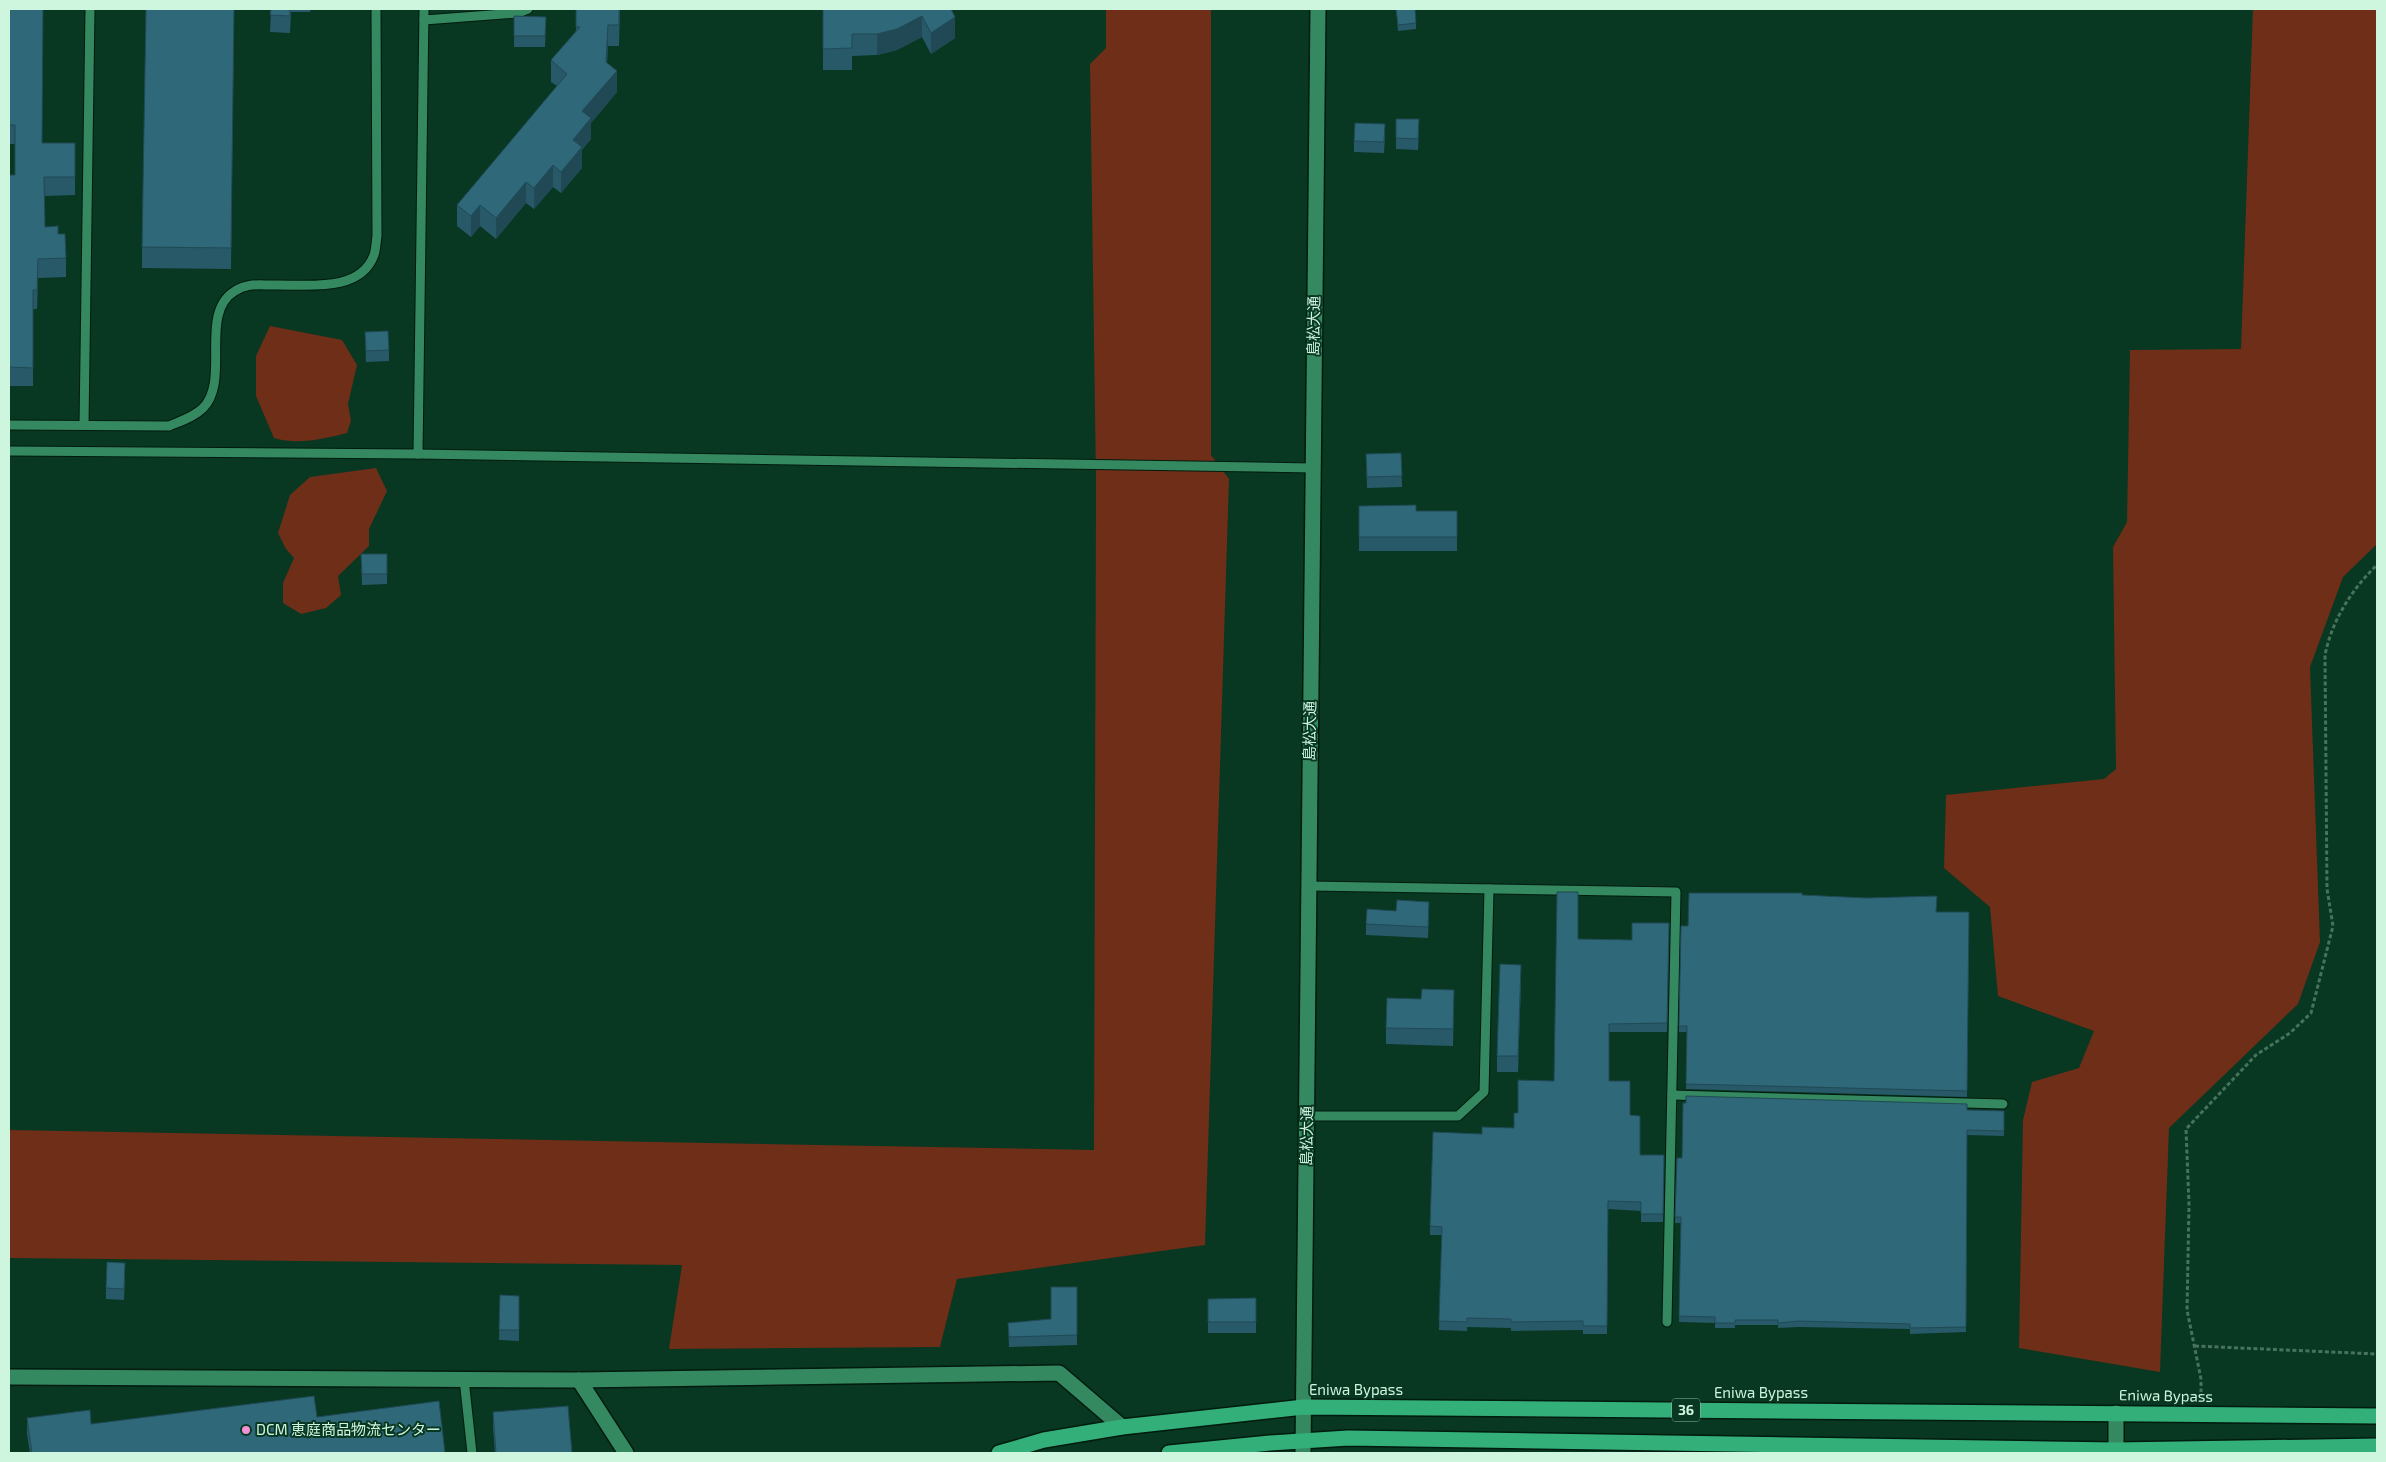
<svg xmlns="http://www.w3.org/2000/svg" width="2386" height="1462" viewBox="0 0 2386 1462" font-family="'Exo 2','Noto Sans JP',sans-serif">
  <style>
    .green { fill: #6e2e17 }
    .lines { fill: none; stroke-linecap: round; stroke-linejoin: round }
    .lane-casing { stroke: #021b0f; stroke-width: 11 }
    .street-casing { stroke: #021b0f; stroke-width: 18 }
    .secondary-casing { stroke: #021b0f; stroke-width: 18 }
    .highway-casing { stroke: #021b0f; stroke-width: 18 }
    .path { stroke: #47735d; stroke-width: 3; stroke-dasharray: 4 2.5; stroke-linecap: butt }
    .lane { stroke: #358961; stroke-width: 9 }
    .street { stroke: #358961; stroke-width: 15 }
    .secondary { stroke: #358961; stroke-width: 15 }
    .highway { stroke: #33b079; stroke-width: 15 }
    .wall { fill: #285968 }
    .shaded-wall { fill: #204955 }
    .building { fill: #2e6879; stroke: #204955 }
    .poi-dot { fill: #f391d5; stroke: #083722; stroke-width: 2 }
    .labels { text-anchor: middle; stroke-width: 4; stroke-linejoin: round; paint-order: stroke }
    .shield { fill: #083722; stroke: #93bca6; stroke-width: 1 }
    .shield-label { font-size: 14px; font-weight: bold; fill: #cef5de }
    .street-label { font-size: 15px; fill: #cef5de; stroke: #083722 }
    .poi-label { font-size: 15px; fill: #cef5de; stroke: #083722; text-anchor: start }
  </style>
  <rect width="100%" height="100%" fill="#083722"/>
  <g class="green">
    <polygon points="1106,9 1211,9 1211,455 1229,479 1205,1245 957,1279 940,1347 669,1349 682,1265 9,1258 9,1130 1094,1150 1096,482 1090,64 1106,48"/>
    <polygon points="2253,9 2377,9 2377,544 2343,577 2310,667 2320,942 2298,1004 2169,1128 2160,1372 2019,1348 2023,1120 2032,1082 2079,1068 2094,1031 1998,996 1990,907 1944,868 1946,795 2104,779 2116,769 2113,547 2127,522 2130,350 2241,349"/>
    <path d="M270 326 342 340 357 365 348 404 351 421 347 433C324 439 297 445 274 438L256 396V356Z"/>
    <polygon points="376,468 387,491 369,529 369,546 338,576 341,595 326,608 301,614 283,603 283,583 294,558 286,549 278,533 290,495 310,477"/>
  </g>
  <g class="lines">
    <defs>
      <g id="lane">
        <polyline points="424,20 518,13 528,9"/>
        <path d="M9 425 169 426C181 421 194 417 203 408 231 380 198 313 235 291 247 283 258 285 272 285 304 284 360 294 374 255 376 249 376 242 377 236L376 9"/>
        <polyline points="84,425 90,9"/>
        <polyline points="9,451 418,454 1313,468"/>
        <polyline points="418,454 424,9"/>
        <polyline points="1309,886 1676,892 1667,1322"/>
        <polyline points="1672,1095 2003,1104"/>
        <polyline points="1307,1116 1458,1116 1484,1092 1489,889"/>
        <polyline points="464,1379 472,1453"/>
      </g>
      <g id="street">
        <polyline points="9,1377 579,1380 1059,1373 1122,1427"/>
        <polyline points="579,1380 626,1453"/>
        <polyline points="2116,1453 2116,1413"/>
      </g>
      <polyline id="secondary" points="1303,1453 1318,9"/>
      <g id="highway">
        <polyline points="999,1453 1044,1440 1122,1427 1304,1407 2377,1416"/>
        <polyline points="1169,1453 1270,1443 1348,1438 2116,1450 2377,1446"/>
      </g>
    </defs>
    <use href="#lane" class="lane-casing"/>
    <use href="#street" class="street-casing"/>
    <use href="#secondary" class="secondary-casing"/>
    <use href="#highway" class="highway-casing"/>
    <g class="path">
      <polyline points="2195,1346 2377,1354"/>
      <path d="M2201 1399V1379L2187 1310 2189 1205 2186 1129 2256 1055 2290 1033 2311 1013 2333 926 2327 889 2325 655C2332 620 2352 589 2377 565"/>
    </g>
    <use href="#lane" class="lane"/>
    <use href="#street" class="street"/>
    <use href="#secondary" class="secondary"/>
    <use href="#highway" class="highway"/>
  </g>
  <g class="wall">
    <polygon points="9,9 42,143 75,143 75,195 44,196 45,227 58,234 66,258 66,277 38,278 37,309 33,309 33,386 9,386 9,175 15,175 15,144 9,144"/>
    <polygon points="234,9 231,269 142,268 142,247"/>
    <polygon points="271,9 311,9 310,12 291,12 290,33 270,32"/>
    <polygon points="576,9 620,9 619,46 608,46 607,63 617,92 591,123 591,139 582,150 582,168 561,193 553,187 534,209 526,203 496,239 480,226 471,237 457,226 457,205 557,86 551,82 551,60 576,31"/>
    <polygon points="823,9 951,9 955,38 931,54 922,37 897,50 877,55 852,56 852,70 823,70"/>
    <polygon points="1396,9 1416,23 1416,29 1398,31"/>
    <polygon points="514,16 546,17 545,47 514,47"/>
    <polygon points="1396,119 1419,130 1418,150 1396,149"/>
    <polygon points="1385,135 1384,153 1354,152 1354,141"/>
    <polygon points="365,332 389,350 389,361 366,362"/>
    <polygon points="1401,453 1402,487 1367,488 1366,454"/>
    <polygon points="1359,506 1416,511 1457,511 1457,551 1359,551"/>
    <polygon points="361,554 387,554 387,584 362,585"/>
    <polygon points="1802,895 1937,912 1969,912 1967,1097 1686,1089 1687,1032 1679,1032 1679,1026 1688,926"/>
    <polygon points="1396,911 1429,913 1428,938 1366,935 1366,924"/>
    <polygon points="1669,923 1667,1032 1609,1032 1609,1081 1630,1115 1640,1155 1664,1155 1663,1222 1641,1222 1641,1211 1608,1209 1607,1334 1583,1334 1583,1330 1511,1331 1511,1328 1467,1327 1467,1331 1439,1330 1442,1235 1430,1235 1430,1226 1482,1134 1514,1128 1518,1113 1554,1081 1578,939 1632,940"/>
    <polygon points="1521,981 1518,1072 1497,1072 1497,1056"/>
    <polygon points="1454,1006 1453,1046 1386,1044 1386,1028"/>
    <polygon points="1967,1110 2004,1111 2004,1136 1967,1135 1966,1332 1910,1334 1910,1329 1799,1327 1778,1328 1778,1325 1735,1325 1735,1328 1715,1328 1715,1323 1679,1322 1681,1223 1675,1223 1677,1158 1682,1158"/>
    <polygon points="125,1274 124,1300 106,1299 106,1288"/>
    <polygon points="1077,1287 1077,1345 1009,1347 1008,1323 1051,1319"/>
    <polygon points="500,1295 519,1296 519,1341 499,1340"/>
    <polygon points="1256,1298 1256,1333 1208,1333 1208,1299"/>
    <polygon points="493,1412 572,1453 495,1453 493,1428"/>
    <polygon points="317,1417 445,1453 30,1453 27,1434 27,1418 91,1424"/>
  </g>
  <g class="shaded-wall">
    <polygon points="922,16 922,37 897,50 877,55 877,34"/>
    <polygon points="955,17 955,38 931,54 931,33"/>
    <polygon points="608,25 608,46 606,83 606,62"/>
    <polygon points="617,71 617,92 591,123 591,139 582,150 582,168 561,193 561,172 582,111"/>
    <polygon points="553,165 553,187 534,209 534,188"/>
    <polygon points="526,182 526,203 496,239 496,218"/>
    <polygon points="480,205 480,226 471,237 471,216"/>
    <polygon points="38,259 38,278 37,309 37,290"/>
    <polygon points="1521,965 1521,981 1518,1072 1518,1056"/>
  </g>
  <g class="building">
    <polygon points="9,9 43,9 42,143 75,143 75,177 44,177 45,227 58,226 58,234 65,234 66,258 38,259 37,290 33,290 33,368 9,367 9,175 15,175 15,125 9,125"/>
    <polygon points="146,9 234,9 231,248 142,247"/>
    <polygon points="271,9 290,9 290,16 270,15"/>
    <polygon points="576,9 619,9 619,25 608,25 606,62 617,71 582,111 591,118 573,140 582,147 561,172 553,165 534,188 526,182 496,218 480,205 471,216 457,205 567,74 551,60 580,27 576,27"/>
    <polygon points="823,9 951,9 955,17 931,33 922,16 897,29 877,34 852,34 852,48 823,49"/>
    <polygon points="1396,9 1415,9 1416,23 1398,25"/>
    <polygon points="514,16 546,17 545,36 514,36"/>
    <polygon points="1396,119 1419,119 1418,139 1396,138"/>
    <polygon points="1355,123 1385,124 1384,142 1354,141"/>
    <polygon points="388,331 389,350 366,351 365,332"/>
    <polygon points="1401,453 1402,476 1367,477 1366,454"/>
    <polygon points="1416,505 1416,511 1457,511 1457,537 1359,537 1359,506"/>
    <polygon points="361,554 387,554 387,574 362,574"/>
    <polygon points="1557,892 1578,892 1578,939 1632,940 1632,923 1669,923 1667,1023 1609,1024 1609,1081 1630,1081 1630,1115 1640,1116 1640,1155 1664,1155 1663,1214 1641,1214 1641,1202 1608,1201 1607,1326 1583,1326 1583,1321 1511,1322 1511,1319 1467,1318 1467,1322 1439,1321 1442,1227 1430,1226 1433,1132 1482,1134 1482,1127 1514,1128 1514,1113 1518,1113 1518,1080 1554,1081"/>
    <polygon points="1689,893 1802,893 1802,895 1867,898 1937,896 1936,912 1969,912 1967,1091 1686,1084 1687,1026 1679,1026 1681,926 1688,926"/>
    <polygon points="1397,900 1429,902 1428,927 1366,924 1367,909 1396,911"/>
    <polygon points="1500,964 1521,965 1518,1056 1497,1056"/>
    <polygon points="1422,989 1454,990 1453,1029 1386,1028 1387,998 1421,999"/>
    <polygon points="1686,1096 1967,1104 1967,1110 2004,1111 2004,1131 1967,1130 1966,1327 1910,1328 1910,1324 1799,1321 1778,1323 1778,1320 1735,1320 1735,1323 1715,1323 1715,1317 1679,1316 1681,1217 1675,1217 1677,1158 1682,1158 1683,1103 1686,1103"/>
    <polygon points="107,1262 125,1263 124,1289 106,1288"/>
    <polygon points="1051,1287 1077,1287 1077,1335 1009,1337 1008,1323 1051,1319"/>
    <polygon points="500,1295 519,1296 519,1330 499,1330"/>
    <polygon points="1256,1298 1256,1322 1208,1322 1208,1299"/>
    <polygon points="314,1396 317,1417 439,1401 445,1453 32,1453 27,1418 90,1410 91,1424"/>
    <polygon points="568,1406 572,1453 496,1453 493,1412"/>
  </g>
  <circle class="poi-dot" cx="246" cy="1430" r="5"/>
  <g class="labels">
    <rect class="shield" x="1672" y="1398.5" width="28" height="23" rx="4"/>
    <g class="shield-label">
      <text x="1686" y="1415">36</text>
    </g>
    <g class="street-label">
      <text transform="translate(1314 326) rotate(-89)" y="5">島松大通</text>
      <text transform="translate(1310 731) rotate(-89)" y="5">島松大通</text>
      <text transform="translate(1307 1136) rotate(-89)" y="5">島松大通</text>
      <text x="1356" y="1395">Eniwa Bypass</text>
      <text x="1761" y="1398">Eniwa Bypass</text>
      <text transform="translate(2166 1396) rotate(1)" y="5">Eniwa Bypass</text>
    </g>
    <g class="poi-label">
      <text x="256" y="1435">DCM 恵庭商品物流センター</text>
    </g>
  </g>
  <rect width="2386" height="1462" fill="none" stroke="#cef5de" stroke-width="20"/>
</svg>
